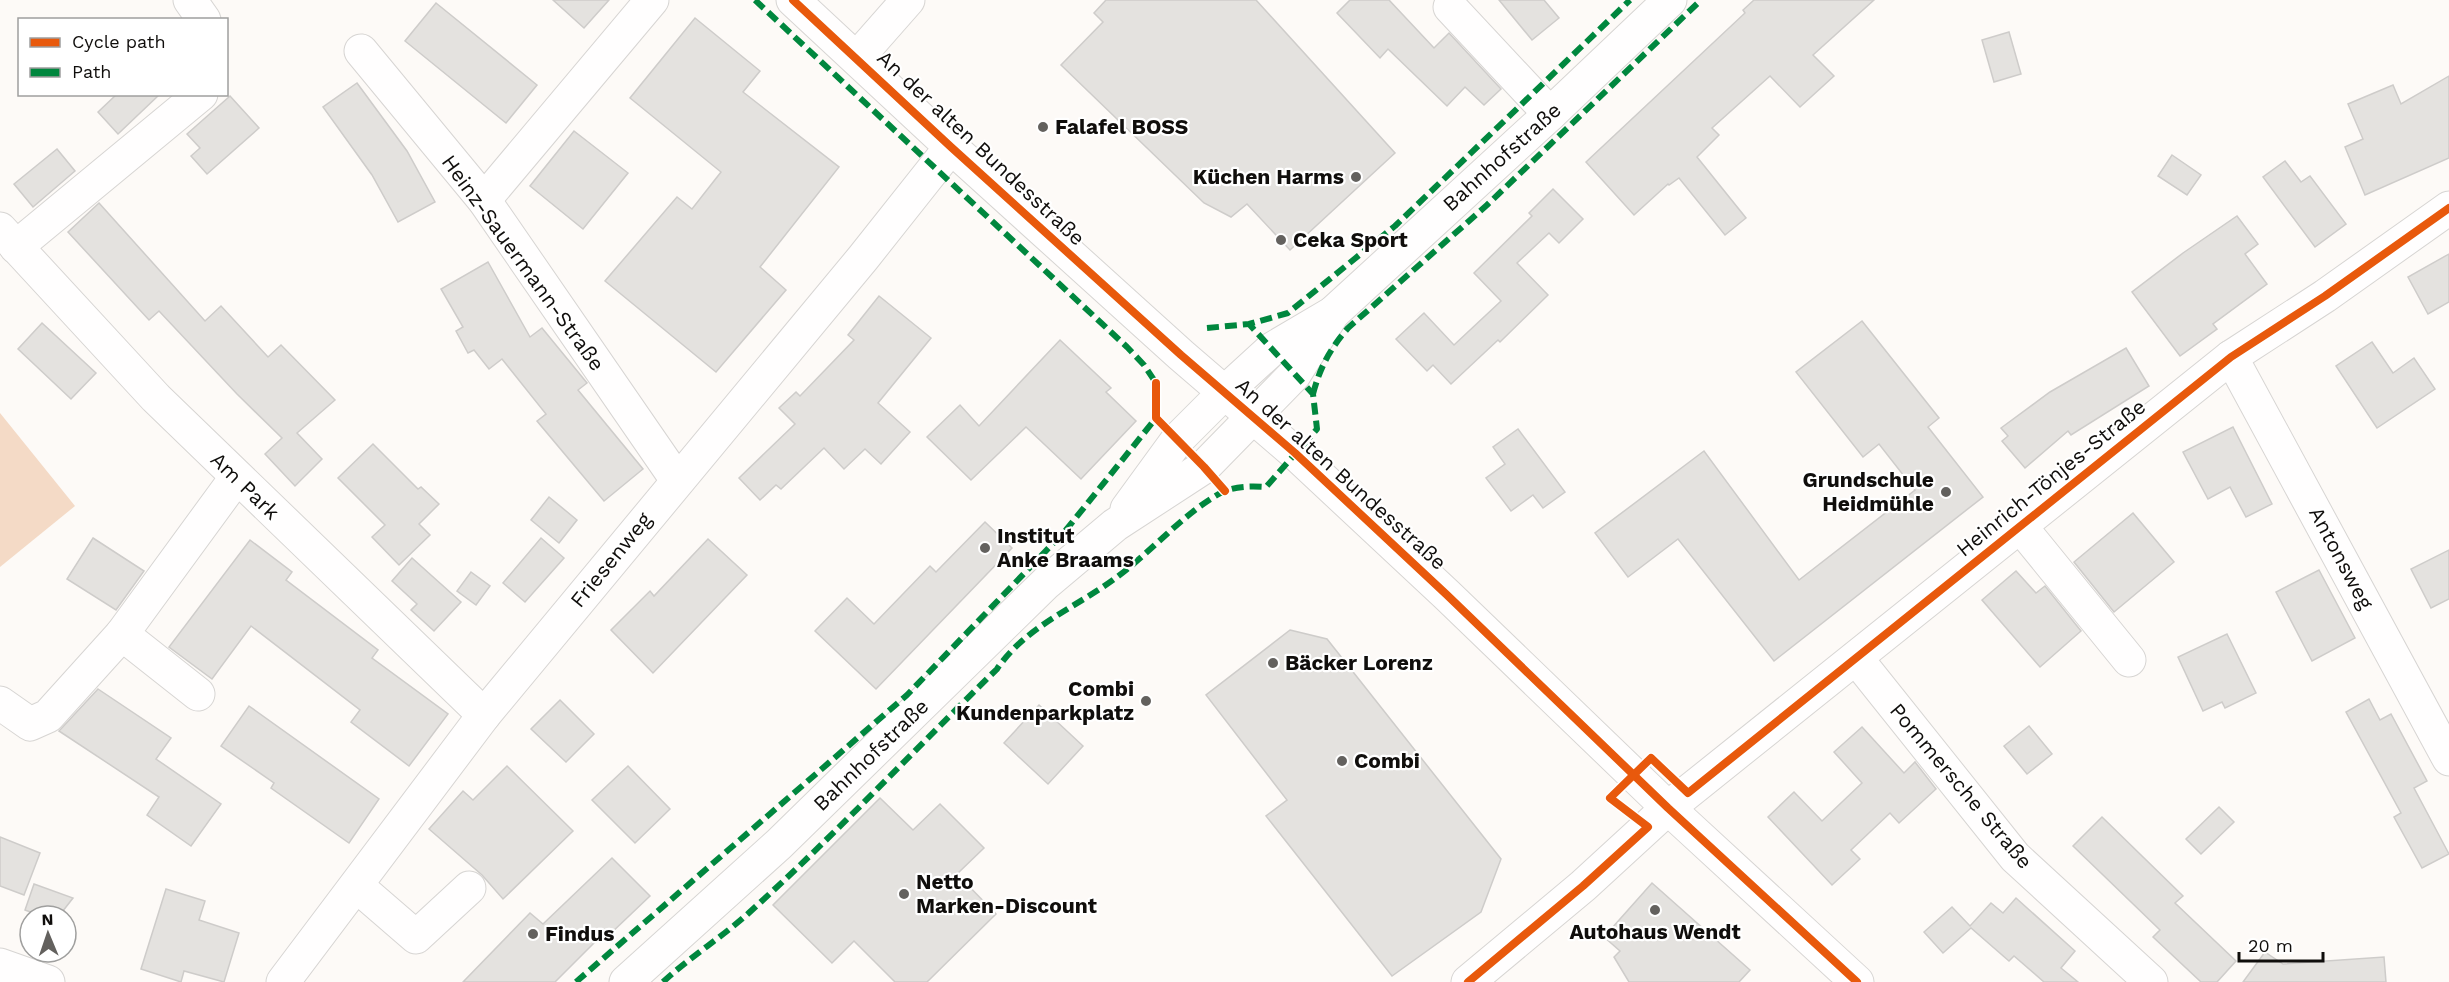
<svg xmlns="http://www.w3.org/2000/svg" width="2449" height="982" viewBox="0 0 2449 982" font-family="'Work Sans',sans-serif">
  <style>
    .green { fill: #f4dac6 }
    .building { fill: #e4e2df; stroke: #ceccca; stroke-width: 1.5 }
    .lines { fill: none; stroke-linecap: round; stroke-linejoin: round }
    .minor-casing { stroke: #d7d5d3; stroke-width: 35 }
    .minor { stroke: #fffefe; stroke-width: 33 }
    .quiet { stroke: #00873e; stroke-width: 6; stroke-dasharray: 12 6; stroke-linecap: butt }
    .cycleway-casing { stroke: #fff; stroke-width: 11 }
    .cycleway { stroke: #e8590c; stroke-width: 8 }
    .poi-dot { fill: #63615e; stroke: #fff; stroke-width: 2 }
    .labels { text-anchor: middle; stroke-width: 4.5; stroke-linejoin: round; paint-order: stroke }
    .poi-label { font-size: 21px; font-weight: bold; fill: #100e0c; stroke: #fff; text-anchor: start }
    .street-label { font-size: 21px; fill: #100e0c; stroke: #fff }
  </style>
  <rect width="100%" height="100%" fill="#fdfaf7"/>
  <polygon class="green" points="0,413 75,506 0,567"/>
  <g class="building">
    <polygon points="553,0 609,0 584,28"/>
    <polygon points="1106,0 1256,0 1395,153 1290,250 1247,204 1231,217 1204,203 1061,65 1103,22 1094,13"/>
    <polygon points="1350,0 1389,0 1434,48 1449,33 1501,89 1484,105 1465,87 1447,106 1388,49 1380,58 1337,13"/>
    <polygon points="1499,0 1544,0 1559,18 1532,40"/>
    <polygon points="1754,0 1874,0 1813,55 1834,76 1800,107 1770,76 1712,128 1719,135 1697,157 1746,218 1725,235 1679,178 1669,185 1668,184 1634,215 1586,162 1745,13 1743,10"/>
    <polygon points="436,3 537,85 506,123 405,41"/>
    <polygon points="695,18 760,71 743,92 839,167 760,267 786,290 716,372 605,281 677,197 692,209 721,172 630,98"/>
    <polygon points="2009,32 2021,74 1994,82 1982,40"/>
    <polygon points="2449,76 2449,158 2365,195 2345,147 2363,139 2348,104 2393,85 2401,104"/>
    <polygon points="357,83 407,151 435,202 398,222 372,175 323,107"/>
    <polygon points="117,94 160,94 118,134 98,112"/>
    <polygon points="230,96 259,128 207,174 191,156 200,148 187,134"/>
    <polygon points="574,131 628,173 583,229 530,186"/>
    <polygon points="57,149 75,171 33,207 14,184"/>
    <polygon points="2172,155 2201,175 2187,195 2158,176"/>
    <polygon points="2285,161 2301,182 2310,176 2346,224 2315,247 2263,177"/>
    <polygon points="1553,189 1583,219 1559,243 1549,233 1517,263 1548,295 1500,342 1498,340 1451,384 1433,365 1427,371 1396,339 1424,313 1454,345 1501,301 1474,273 1532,216 1529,213"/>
    <polygon points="99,203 205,321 221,306 268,357 281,345 335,400 297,433 322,459 295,486 265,454 282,438 237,394 159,311 149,320 68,232"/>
    <polygon points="2237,216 2258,244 2245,254 2267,284 2213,324 2217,329 2180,356 2132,292 2183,253"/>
    <polygon points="2449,254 2449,302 2428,314 2408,277"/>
    <polygon points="488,262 530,337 542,328 587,383 578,390 643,469 604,501 537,421 546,414 502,359 489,369 474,350 468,353 456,331 463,327 441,289"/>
    <polygon points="879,296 931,338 878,403 910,432 881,464 865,449 844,469 824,448 781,489 776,485 760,500 739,478 795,424 779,408 796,392 800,396 854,340 848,335"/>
    <polygon points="1862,321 1939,418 1928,427 1983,497 1774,661 1678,539 1628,577 1595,533 1704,451 1799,580 1915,490 1879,444 1863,457 1796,372"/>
    <polygon points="42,323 96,373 71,399 18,349"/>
    <polygon points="1060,340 1111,388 1106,392 1136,421 1081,479 1026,427 971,480 927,437 960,405 979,426"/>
    <polygon points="2372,342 2393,373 2414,358 2435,389 2377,428 2336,366"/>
    <polygon points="2126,348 2149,386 2071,435 2068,431 2025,468 2002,441 2008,436 2001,428 2050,392"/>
    <polygon points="2233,427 2272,504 2246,517 2230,487 2208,499 2183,452"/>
    <polygon points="1518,429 1565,492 1543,508 1533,495 1511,511 1486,478 1505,464 1493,447"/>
    <polygon points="373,444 418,489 421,487 439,504 419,524 430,535 399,565 372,537 385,525 338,478"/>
    <polygon points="549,497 577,520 559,543 531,520"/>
    <polygon points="2133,513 2174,562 2114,612 2074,562"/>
    <polygon points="985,522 1012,548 876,689 815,631 847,598 874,624 930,566 936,572"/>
    <polygon points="93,538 144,571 116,610 67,579"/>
    <polygon points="541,538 564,558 525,602 503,583"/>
    <polygon points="708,539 747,575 653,673 611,630 650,591 654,596"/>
    <polygon points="250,540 292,572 286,580 378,650 372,658 448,714 409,766 351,722 360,710 251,626 212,679 169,647"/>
    <polygon points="2449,550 2449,599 2431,608 2411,569"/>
    <polygon points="412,558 461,602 434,631 411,610 417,604 392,581"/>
    <polygon points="2319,570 2355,638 2312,661 2276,592"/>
    <polygon points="2016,571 2036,593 2045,586 2081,631 2040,667 1982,600"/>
    <polygon points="471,572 490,586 476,605 457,591"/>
    <polygon points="1290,630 1327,639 1501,859 1481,912 1392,976 1266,816 1287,800 1206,695"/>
    <polygon points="2227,634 2256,693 2225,708 2222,702 2203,711 2178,657"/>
    <polygon points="98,689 171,738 156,759 221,804 191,846 147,815 159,797 59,731"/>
    <polygon points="2369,699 2380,720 2391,714 2427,781 2414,788 2449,854 2422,868 2394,817 2401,813 2346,712"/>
    <polygon points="560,700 594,734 566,762 531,729"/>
    <polygon points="1039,705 1083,746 1048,784 1004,743"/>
    <polygon points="249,706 379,799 349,843 271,788 274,783 221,746"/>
    <polygon points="2029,726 2052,754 2027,774 2004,746"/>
    <polygon points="1862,727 1904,773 1915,762 1936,789 1899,823 1890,813 1851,850 1860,859 1832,885 1768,817 1794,792 1822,821 1862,783 1834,752"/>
    <polygon points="507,766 573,831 503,899 482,875 429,829 463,791 473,800"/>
    <polygon points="628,766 670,809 635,843 592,800"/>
    <polygon points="880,798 913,830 940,804 984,848 957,874 996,914 927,982 895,982 854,941 832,963 773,905"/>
    <polygon points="2219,807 2234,822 2201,854 2186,839"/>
    <polygon points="2102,817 2183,896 2175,903 2236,961 2217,982 2201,982 2153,937 2160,930 2073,846"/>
    <polygon points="0,837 40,853 24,895 0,886"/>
    <polygon points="612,858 650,896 609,935 605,932 555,982 463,982 530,913 543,924"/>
    <polygon points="1652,883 1750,970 1739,982 1629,982 1614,957 1620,951 1604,937"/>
    <polygon points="34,884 73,898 59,916 41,916 25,910"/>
    <polygon points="166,889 205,901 199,920 239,933 224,982 184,971 181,982 141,969"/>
    <polygon points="2016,898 2075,951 2061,968 2078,982 2044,982 2014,956 2009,961 1971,928 1943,953 1924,932 1952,907 1970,926 1991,903 2003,913"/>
    <polygon points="2265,952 2283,964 2384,957 2386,982 2243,982"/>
  </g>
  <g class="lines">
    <defs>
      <g id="minor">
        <polyline points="190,0 204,20"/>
        <polyline points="793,0 951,147 1181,355 1295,453 1447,595 1668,808 1857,982"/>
        <polyline points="1450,7 1550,114"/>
        <polyline points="361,51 484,200 677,480"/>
        <polyline points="857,58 908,0"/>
        <polyline points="484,200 652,0"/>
        <polyline points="0,229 156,398 484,715"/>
        <polyline points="16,247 201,94"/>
        <polyline points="2231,357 2449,759"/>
        <polyline points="1127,509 1178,439 1225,392 1272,349 1333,313 1550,114 1670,0"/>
        <polyline points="2020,526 2129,660"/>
        <polyline points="1856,658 2015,857 2151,982"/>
        <polyline points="198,694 122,634 236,478"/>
        <polyline points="0,703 30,724 48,716 122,634"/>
        <polyline points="357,886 416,937 469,888"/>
        <polyline points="0,965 48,982"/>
        <polyline points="283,982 484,715 863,258 951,147"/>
        <polyline points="626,982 779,844 1046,583 1115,525 1204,467 1294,375 1333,313"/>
        <polyline points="1468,982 1583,886 1668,808 2231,357 2325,296 2449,208"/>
      </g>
    </defs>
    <use href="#minor" class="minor-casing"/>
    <use href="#minor" class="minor"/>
    <g class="quiet">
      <polyline points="755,0 1127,347 1144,365 1156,383"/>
      <polyline points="1207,328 1249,324 1288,313 1395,226 1630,0"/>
      <path d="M1313 394C1320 367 1330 349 1348 328L1487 205 1701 0"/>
      <polyline points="576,982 907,695 1066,530 1156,418"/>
      <path d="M663 982C691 956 724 936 752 910 837 833 915 749 997 669 1026 626 1077 607 1117 577 1151 552 1180 517 1217 495 1232 486 1249 486 1266 487L1317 429 1313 394 1249 324"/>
    </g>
    <defs>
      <g id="cycleway">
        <polyline points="793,0 951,147 1181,355 1295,453 1447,595 1668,808 1857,982"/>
        <polyline points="1156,383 1156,418 1204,467 1225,491"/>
        <polyline points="1468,982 1583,886 1648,827 1610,798 1651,758 1688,793 2231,357 2325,296 2449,208"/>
      </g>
    </defs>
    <use href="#cycleway" class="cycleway-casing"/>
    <use href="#cycleway" class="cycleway"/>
  </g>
  <g class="poi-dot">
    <circle cx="1043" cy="127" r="6"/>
    <circle cx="1356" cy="177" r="6"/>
    <circle cx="1281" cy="240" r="6"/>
    <circle cx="1946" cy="492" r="6"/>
    <circle cx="985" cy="548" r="6"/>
    <circle cx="1273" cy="663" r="6"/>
    <circle cx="1146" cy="701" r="6"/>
    <circle cx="1342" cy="761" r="6"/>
    <circle cx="904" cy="894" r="6"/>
    <circle cx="1655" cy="910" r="6"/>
    <circle cx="533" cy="934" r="6"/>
  </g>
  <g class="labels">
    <g class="poi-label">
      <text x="1055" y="134">Falafel BOSS</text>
      <text x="1344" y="184" text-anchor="end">Küchen Harms</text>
      <text x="1293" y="247">Ceka Sport</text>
      <text x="1934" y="487" text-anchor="end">Grundschule<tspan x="1934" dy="24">Heidmühle</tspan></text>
      <text x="997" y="543">Institut<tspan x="997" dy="24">Anke Braams</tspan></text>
      <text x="1285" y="670">Bäcker Lorenz</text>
      <text x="1134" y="696" text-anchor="end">Combi<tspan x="1134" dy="24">Kundenparkplatz</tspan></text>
      <text x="1354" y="768">Combi</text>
      <text x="916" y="889">Netto<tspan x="916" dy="24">Marken-Discount</tspan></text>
      <text x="1655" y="939" text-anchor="middle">Autohaus Wendt</text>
      <text x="545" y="941">Findus</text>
    </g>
    <g class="street-label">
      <text transform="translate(981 148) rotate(43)" y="7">An der alten Bundesstraße</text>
      <text transform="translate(1502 157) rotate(-42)" y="7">Bahnhofstraße</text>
      <text transform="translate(523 263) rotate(54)" y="7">Heinz-Sauermann-Straße</text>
      <text transform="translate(1341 474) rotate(42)" y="7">An der alten Bundesstraße</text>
      <text transform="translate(2051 478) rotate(-39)" y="7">Heinrich-Tönjes-Straße</text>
      <text transform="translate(245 486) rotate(44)" y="7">Am Park</text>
      <text transform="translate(2341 558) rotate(62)" y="7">Antonsweg</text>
      <text transform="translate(611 560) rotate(-51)" y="7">Friesenweg</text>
      <text transform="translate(871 755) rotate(-44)" y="7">Bahnhofstraße</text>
      <text transform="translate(1961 786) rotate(50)" y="7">Pommersche Straße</text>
    </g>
  </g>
  <rect x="18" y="18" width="210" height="78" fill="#ffffff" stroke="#9f9f9e" stroke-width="1.5"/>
  <rect x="30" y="38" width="30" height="9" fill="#e8590c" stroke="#9f9f9e" stroke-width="1.5"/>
  <text x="72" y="48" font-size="18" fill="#100e0c">Cycle path</text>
  <rect x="30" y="68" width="30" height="9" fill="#00873e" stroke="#9f9f9e" stroke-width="1.5"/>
  <text x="72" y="78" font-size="18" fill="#100e0c">Path</text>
  <g transform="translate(48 934) rotate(358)"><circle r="28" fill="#ffffff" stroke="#9f9f9e" stroke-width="1.5"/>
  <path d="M0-4.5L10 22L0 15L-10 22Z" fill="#63615e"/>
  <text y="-9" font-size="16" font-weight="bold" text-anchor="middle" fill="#100e0c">N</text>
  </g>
  <path d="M2239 952v9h84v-9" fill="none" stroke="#100e0c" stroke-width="3"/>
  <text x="2248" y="952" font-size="18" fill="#100e0c" stroke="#ffffff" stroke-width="4.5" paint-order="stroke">20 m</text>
</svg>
